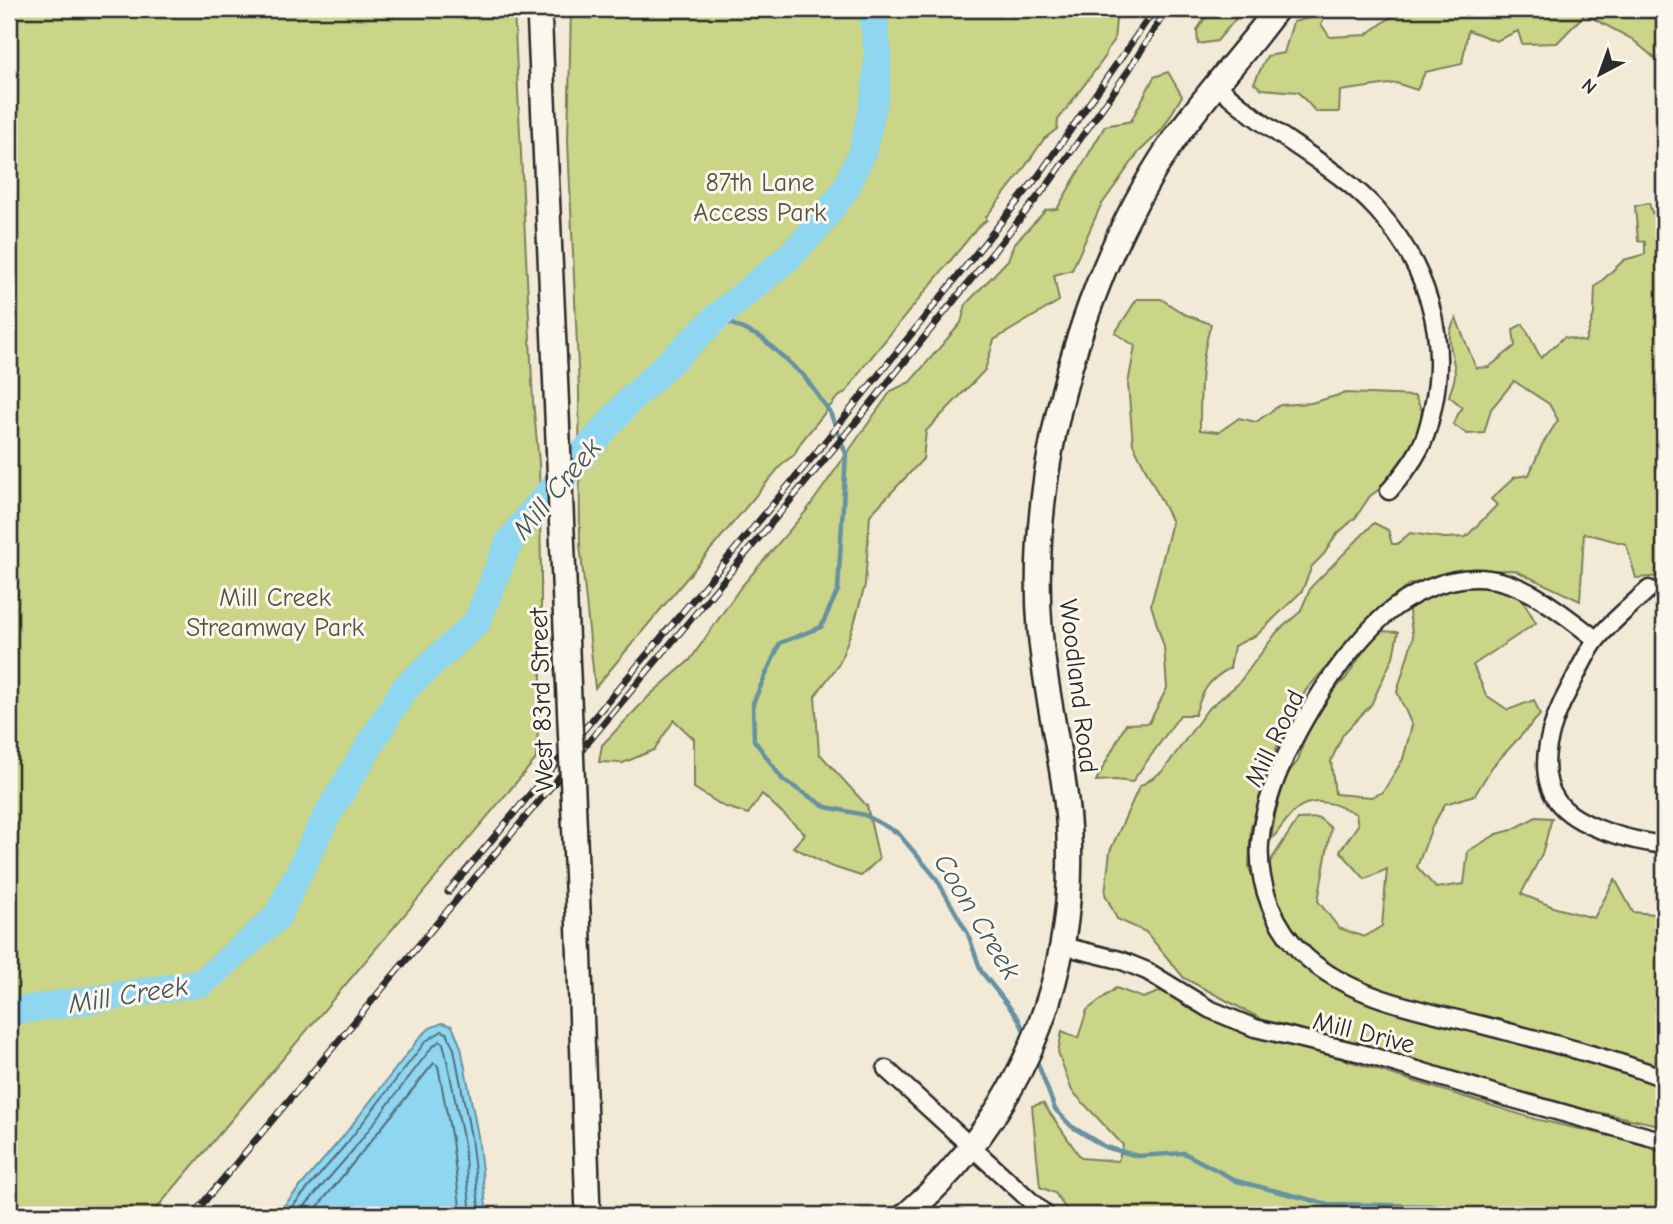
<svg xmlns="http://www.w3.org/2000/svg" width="1673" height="1224" viewBox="0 0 1673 1224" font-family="'Comic Neue',sans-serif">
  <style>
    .green { fill: #cad588; stroke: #7a805a; stroke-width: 2 }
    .water { fill: #8fd6f0; stroke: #6792a1; stroke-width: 2 }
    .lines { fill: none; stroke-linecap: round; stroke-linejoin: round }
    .shore { stroke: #536f7a; stroke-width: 2 }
    .stream { stroke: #6792a1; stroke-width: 4.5 }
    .river { stroke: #8fd6f0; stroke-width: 28 }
    .minor-casing { stroke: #2b2b2b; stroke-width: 21 }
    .secondary-casing { stroke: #2b2b2b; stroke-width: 28 }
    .minor { stroke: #fbf7ec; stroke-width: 16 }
    .secondary { stroke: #fbf7ec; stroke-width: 23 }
    .rail-casing { stroke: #2b2b2b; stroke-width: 7 }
    .rail { stroke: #fbf7ec; stroke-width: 4.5; stroke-dasharray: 13; stroke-linecap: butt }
    .secondary-bridge-casing { stroke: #2b2b2b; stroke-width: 28; stroke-linecap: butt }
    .secondary-bridge { stroke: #fbf7ec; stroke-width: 23 }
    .labels { text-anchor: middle; stroke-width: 6; stroke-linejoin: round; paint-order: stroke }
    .park-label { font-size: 26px; fill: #535642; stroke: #fbf7ec }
    .street-label { font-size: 26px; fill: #2b2b2b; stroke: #fbf7ec }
    .water-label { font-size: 28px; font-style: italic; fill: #44565c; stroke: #fbf7ec }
  </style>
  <rect width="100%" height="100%" fill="#f2ead7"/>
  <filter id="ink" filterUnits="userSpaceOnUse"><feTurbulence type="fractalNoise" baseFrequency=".0143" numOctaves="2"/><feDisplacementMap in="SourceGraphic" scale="14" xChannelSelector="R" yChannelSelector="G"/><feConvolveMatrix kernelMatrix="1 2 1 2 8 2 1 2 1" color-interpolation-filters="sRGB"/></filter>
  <g filter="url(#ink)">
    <g class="green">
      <polygon points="9,9 514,9 533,401 539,463 541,567 541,689 536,759 151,1215 9,1215"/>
      <polygon points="571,9 1117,9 1114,41 1107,50 1105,57 1058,120 1057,129 1044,139 1020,174 986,217 987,220 978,227 864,366 847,391 836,399 801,442 794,455 783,463 595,688 580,544 579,390 568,141"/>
      <polygon points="1211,9 1260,9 1239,15 1217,41 1198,44 1197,30"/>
      <polygon points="1323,9 1330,9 1321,24 1330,37 1366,35 1402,9 1664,9 1664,66 1632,39 1585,14 1557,43 1522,44 1518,31 1496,41 1468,30 1462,64 1425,72 1417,90 1396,83 1340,91 1339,112 1316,112 1298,92 1262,89 1254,83 1267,56 1284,53 1293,22 1317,16"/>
      <polygon points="1168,72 1182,96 1162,130 1139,152 1100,207 1072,270 1054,275 1059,301 994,340 985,370 926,431 923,459 870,515 865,585 854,624 839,664 815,696 819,753 867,806 879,859 861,876 830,866 793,847 805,834 762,794 748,814 723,806 694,788 694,739 674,720 654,750 623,763 599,762 602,745 651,694 690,660 740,588 807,510 891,391 910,382 961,323 966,304 1008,260 1014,244 1046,210 1057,209 1105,126 1131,121 1154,77"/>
      <path d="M1649 203 1652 213 1664 209V576L1636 578 1626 544 1584 533 1580 601 1514 570 1457 571 1408 585 1364 625 1306 690 1277 747 1251 827 1249 867 1269 923 1306 965 1511 1038 1664 1087V1126L1559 1104 1471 1076 1265 1021 1184 978 1146 932 1117 919 1105 894 1110 851 1139 787 1163 771 1207 710 1238 684 1277 632 1300 612 1311 587 1374 523 1388 530 1392 544H1397L1410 533 1445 538 1466 537 1497 505 1491 499 1515 477 1529 475 1542 445 1558 420 1549 404 1514 381 1491 409 1484 433 1467 434 1453 424 1462 407 1449 396C1451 389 1455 381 1455 374 1454 353 1443 339 1456 318L1476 368 1489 367 1515 346 1513 329 1523 324 1541 358 1564 337 1585 342 1594 314 1595 287 1624 260 1645 254V242L1638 240 1635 206Z"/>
      <path d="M1137 299H1161L1184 314 1211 324C1200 359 1200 394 1200 430L1219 432 1239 418 1256 422 1280 405 1311 403 1346 393 1415 396 1423 413 1413 446 1391 481 1370 496 1356 517 1336 535 1324 554 1312 566 1302 591 1257 635 1234 646 1230 668C1208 680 1202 691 1195 715H1180L1132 782 1115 780 1096 781 1126 724 1149 723 1167 688 1164 647 1151 605 1172 522 1133 444 1128 384 1135 346 1115 333Z"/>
      <path d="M1497 584 1521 597 1536 623 1473 665 1486 695 1508 710 1534 700 1540 715 1492 767 1475 795 1445 804 1432 827 1417 867 1436 888 1464 884 1468 851 1497 834 1512 830 1536 817 1552 818 1542 854 1521 894 1556 908 1594 918 1615 879 1633 912 1664 915V1074L1589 1044 1377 992 1312 957 1290 932 1273 900 1266 868 1298 819 1319 818 1331 828 1318 901 1339 928 1364 937 1382 926 1387 869 1365 879 1340 851 1358 825 1356 814C1340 805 1314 795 1297 809 1287 817 1280 830 1271 840L1276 811 1286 775 1298 761 1307 731 1323 701 1346 678 1377 631 1398 632 1393 657 1371 705 1343 734 1331 761 1335 794 1371 797 1383 792 1403 759 1412 725 1397 692 1413 638 1408 606 1447 589Z"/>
      <polygon points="1116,988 1143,998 1162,991 1222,1021 1285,1041 1535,1119 1637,1142 1664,1154 1664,1215 1070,1215 1055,1193 1040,1187 1032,1106 1043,1103 1081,1158 1118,1161 1123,1145 1072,1091 1058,1052 1062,1031 1078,1038 1087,1010"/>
    </g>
    <polygon class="water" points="442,1023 452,1026 461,1047 478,1136 487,1215 276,1215 341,1139 421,1036 430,1028"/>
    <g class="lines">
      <g class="shore">
        <polyline points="285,1215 347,1143 426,1041 442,1031 447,1033 454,1049 471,1137 480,1215"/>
        <polyline points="297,1215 354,1149 432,1047 440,1041 443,1043 445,1051 463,1138 471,1215"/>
        <polyline points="311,1215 434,1063 438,1066 452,1140 461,1215"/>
      </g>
      <g class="stream">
        <polyline points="717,317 762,338 804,376 830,412 846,454 838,590 821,627 780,643 753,703 754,740 783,780 826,807 865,815 898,833 936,878 968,934 981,971 1018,1018 1026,1035"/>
        <polyline points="1035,1056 1055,1109 1071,1126 1105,1147 1138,1156 1184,1153 1237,1181 1327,1204 1443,1206 1507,1215"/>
      </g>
      <polyline class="river" points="9,1012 202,983 277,917 327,815 404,689 477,622 508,544 532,512 630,400 717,317 790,256 819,225 845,190 863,150 876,91 878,54 872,9"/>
      <defs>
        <g id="minor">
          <path d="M1216 85C1233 99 1249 113 1266 125 1303 152 1345 175 1377 210 1426 264 1449 335 1433 407 1430 420 1427 436 1420 448 1412 464 1401 477 1389 491"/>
          <path d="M1649 589C1632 605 1613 620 1598 638 1586 652 1578 673 1569 689 1552 720 1534 769 1557 801 1577 828 1633 841 1664 845"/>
          <path d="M1596 639C1561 613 1523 578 1476 578 1443 578 1410 594 1385 615 1331 663 1266 770 1260 843 1257 885 1275 929 1306 957 1353 999 1422 1010 1482 1025 1543 1041 1605 1056 1664 1078"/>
          <polyline points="1063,946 1120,960 1147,971 1209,1009 1255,1028 1361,1053 1509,1098 1664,1141"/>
          <polyline points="886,1069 1046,1215"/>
        </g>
        <g id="secondary">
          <polyline points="539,9 555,368"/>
          <polyline points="578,910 588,1215"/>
          <path d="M906 1215C1028 1109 1085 960 1066 800 1059 743 1044 687 1040 629 1036 579 1039 527 1046 477 1064 362 1105 242 1171 144 1203 97 1243 55 1277 9"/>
        </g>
      </defs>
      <use href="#minor" class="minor-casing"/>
      <use href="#secondary" class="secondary-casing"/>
      <use href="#minor" class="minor"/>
      <use href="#secondary" class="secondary"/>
      <defs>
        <g id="rail">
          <polyline points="448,892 815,454 1039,175 1155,9"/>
          <polyline points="193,1215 860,417 1049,183 1129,70 1167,9"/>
        </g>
      </defs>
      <use href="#rail" class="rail-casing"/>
      <use href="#rail" class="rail"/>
      <defs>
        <polyline id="secondary-bridge" points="555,368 578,910"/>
      </defs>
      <use href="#secondary-bridge" class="secondary-bridge-casing"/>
      <use href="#secondary-bridge" class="secondary-bridge"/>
    </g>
  </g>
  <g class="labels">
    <g class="park-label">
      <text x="760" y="191">87th Lane<tspan x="760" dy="30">Access Park</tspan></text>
      <text x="275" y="606">Mill Creek<tspan x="275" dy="30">Streamway Park</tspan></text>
    </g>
    <g class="street-label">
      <text transform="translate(1079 686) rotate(83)" y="9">Woodland Road</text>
      <text transform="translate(541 700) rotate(-92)" y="9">West 83rd Street</text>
      <text transform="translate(1274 738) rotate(-64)" y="9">Mill Road</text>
      <text transform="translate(1364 1032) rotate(14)" y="9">Mill Drive</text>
    </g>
    <g class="water-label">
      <text transform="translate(556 488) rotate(-50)" y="10">Mill Creek</text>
      <text transform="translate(978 916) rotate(59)" y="10">Coon Creek</text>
      <text transform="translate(128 994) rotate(-9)" y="10">Mill Creek</text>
    </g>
  </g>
  <rect width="1673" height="1224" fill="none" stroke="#fbf7ec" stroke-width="35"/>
  <rect x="18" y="18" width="1638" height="1189" fill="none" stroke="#2b2b2b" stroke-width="2.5" filter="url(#ink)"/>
  <g transform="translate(1600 74) rotate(221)" stroke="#fbf7ec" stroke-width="5" paint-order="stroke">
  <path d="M0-5L12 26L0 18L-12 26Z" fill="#2b2b2b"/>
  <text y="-10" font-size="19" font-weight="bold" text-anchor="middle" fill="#2b2b2b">N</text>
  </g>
</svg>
